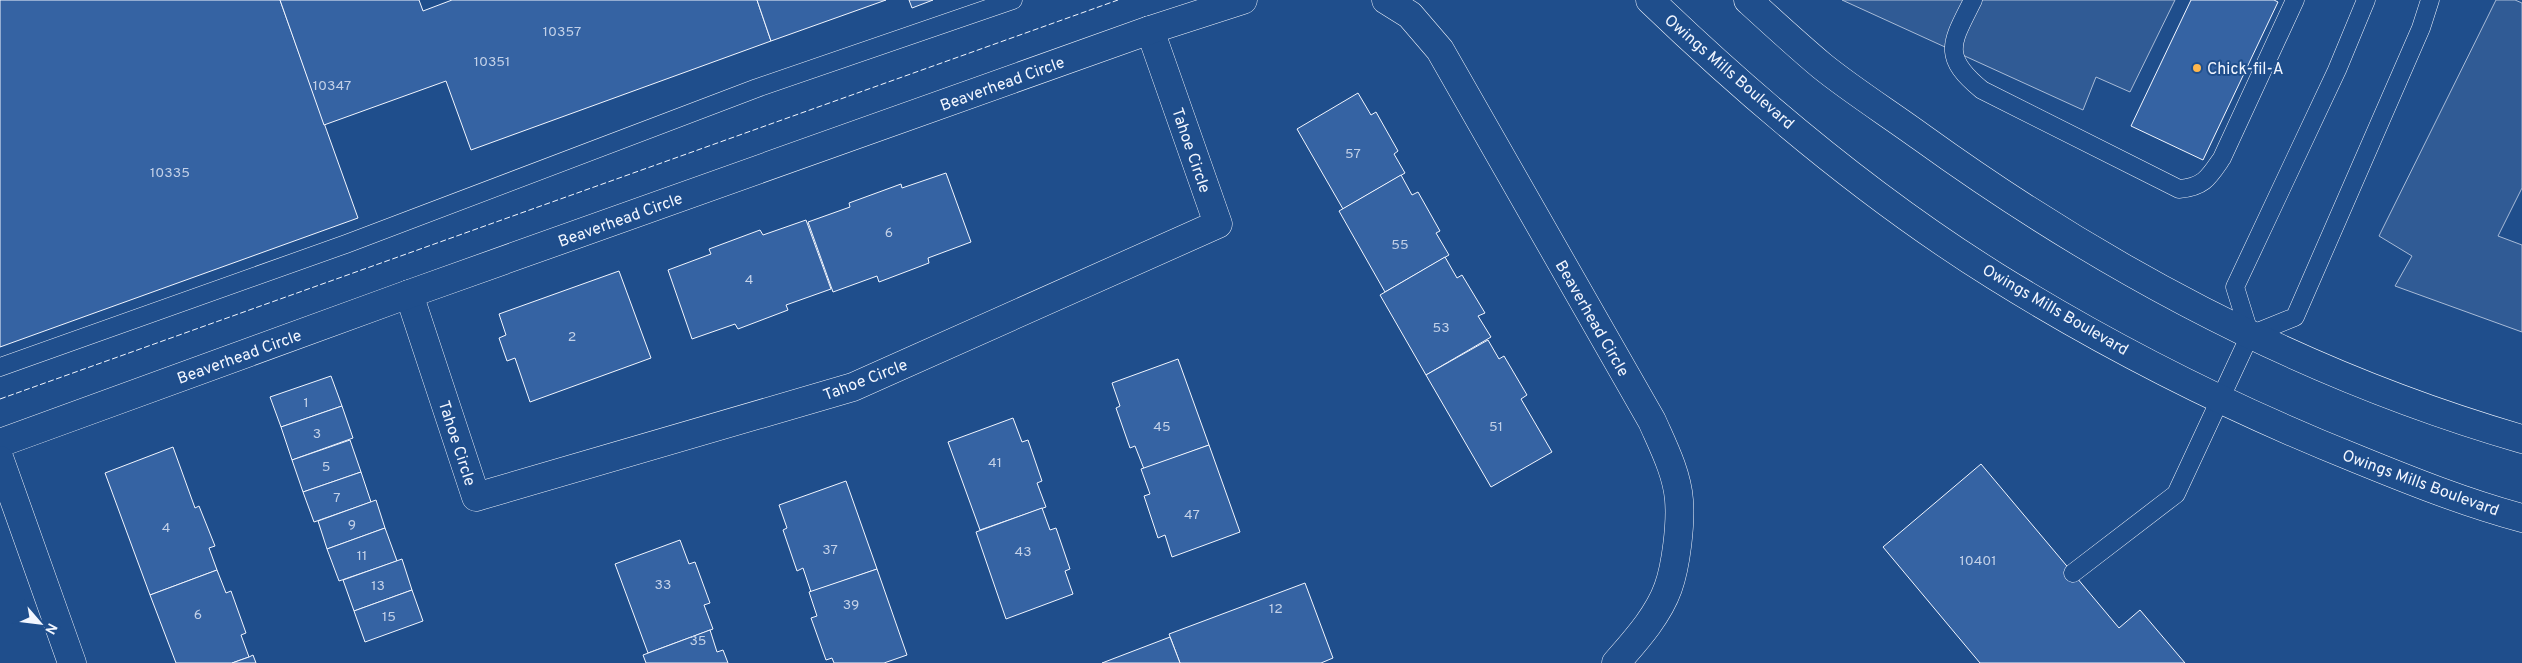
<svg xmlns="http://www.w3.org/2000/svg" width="2522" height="663" viewBox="0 0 2522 663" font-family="Overpass,sans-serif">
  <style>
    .parking { fill: #305b95; stroke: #a8bbd7 }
    .building { fill: #3563a3; stroke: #f2f6ff }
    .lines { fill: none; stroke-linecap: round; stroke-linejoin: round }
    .lane-casing { stroke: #f2f6ff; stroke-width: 19 }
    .street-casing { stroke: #f2f6ff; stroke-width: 29 }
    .secondary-casing { stroke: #f2f6ff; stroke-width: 29 }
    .lane { stroke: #1f4e8c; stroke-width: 18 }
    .street { stroke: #1f4e8c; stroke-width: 28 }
    .secondary { stroke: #1f4e8c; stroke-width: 28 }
    .fence { stroke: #f2f6ff; stroke-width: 1; stroke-dasharray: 6 2.5; stroke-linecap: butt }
    .poi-dot { fill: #ffb74d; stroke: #1f4e8c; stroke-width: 2 }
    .labels { text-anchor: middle; stroke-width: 4; stroke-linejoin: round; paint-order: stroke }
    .number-label { font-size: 14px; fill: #c3d1e8 }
    .poi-label { font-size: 16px; fill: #f2f6ff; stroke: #1f4e8c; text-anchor: start }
    .street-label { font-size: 16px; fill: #f2f6ff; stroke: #1f4e8c }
  </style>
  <rect width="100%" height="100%" fill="#1f4e8c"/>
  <g class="parking">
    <polygon points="1842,0 2175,0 2130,92 2096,77 2083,110"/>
    <polygon points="2496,0 2515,0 2522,3 2522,188 2498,236 2522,245 2522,332 2395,286 2412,256 2379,236"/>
  </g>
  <g class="building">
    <polygon points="0,0 280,0 358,218 0,347"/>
    <polygon points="280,0 419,0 423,11 452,0 757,0 771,41 471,150 446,81 324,125"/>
    <polygon points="757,0 886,0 771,41"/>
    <polygon points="909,0 933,0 912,8"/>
    <polygon points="2191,0 2274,0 2278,2 2203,160 2131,126"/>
    <polygon points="1358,93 1371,115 1376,112 1398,151 1394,154 1405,173 1343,209 1297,129"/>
    <polygon points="946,173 971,242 928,258 929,263 879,282 877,276 833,292 808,222 850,207 849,203 901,184 902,188"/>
    <polygon points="1401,175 1412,195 1418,192 1440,231 1436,233 1449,255 1385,292 1339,211"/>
    <polygon points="806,220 831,289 786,305 788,310 738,329 735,324 692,339 668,270 711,254 709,249 760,230 763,235"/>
    <polygon points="1445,257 1457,278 1462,275 1485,313 1478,316 1491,337 1426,375 1380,295"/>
    <polygon points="619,271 651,358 530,402 515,358 507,361 499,338 506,335 499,314"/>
    <polygon points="1488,340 1499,359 1504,356 1527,395 1521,399 1552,452 1491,487 1426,375"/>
    <polygon points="1178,359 1209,445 1144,469 1135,446 1130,448 1116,408 1120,406 1112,383"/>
    <polygon points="331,376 342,406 281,427 270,397"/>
    <polygon points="342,406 353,438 292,460 281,427"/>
    <polygon points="1013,418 1022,442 1028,440 1042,481 1037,483 1046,507 980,530 948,442"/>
    <polygon points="350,440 361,472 303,492 292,460"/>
    <polygon points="1209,445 1240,532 1172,557 1165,535 1158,538 1144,496 1150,494 1141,469"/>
    <polygon points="173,447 195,508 199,506 215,546 209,548 217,570 150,595 105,473"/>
    <polygon points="1981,464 2119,628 2140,610 2185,663 1980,663 1883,547"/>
    <polygon points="361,472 371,502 314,522 303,492"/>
    <polygon points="846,481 877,569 811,592 803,568 797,571 783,530 787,528 779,505"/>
    <polygon points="376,500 385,528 327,549 318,521"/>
    <polygon points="1042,508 1050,530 1056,528 1070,569 1065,571 1073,594 1006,619 976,532"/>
    <polygon points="385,528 397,561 339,581 327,549"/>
    <polygon points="680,540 689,564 695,562 710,603 704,605 713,629 648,653 615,564"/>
    <polygon points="402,559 412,590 354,611 343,580"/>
    <polygon points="877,569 907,655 884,663 834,663 832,658 826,660 811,618 817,616 809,592"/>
    <polygon points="217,570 226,593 231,591 246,633 241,635 249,657 232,663 176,663 150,595"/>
    <polygon points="1305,583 1333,658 1321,663 1180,663 1169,634"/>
    <polygon points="412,590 423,621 365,642 354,611"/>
    <polygon points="710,630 717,652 723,650 728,663 646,663 643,655"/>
    <polygon points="1170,637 1180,663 1102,663"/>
    <polygon points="253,655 256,663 232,663 249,657"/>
  </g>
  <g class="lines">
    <defs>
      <g id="lane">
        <path d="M1973 0C1952 42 1940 56 1982 90L2179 189C2204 187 2209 177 2222 158L2295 0"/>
        <polyline points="2250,335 2235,287 2337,70 2366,0"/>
        <polyline points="0,367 346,244 757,88 1013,0"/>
        <polyline points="2073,573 2176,494 2250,335 2295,317 2421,28 2430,0"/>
      </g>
      <g id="street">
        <path d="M1386 0 1410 15 1440 50 1652 421C1663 446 1677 473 1679 500 1681 524 1676 566 1668 588 1658 616 1635 641 1616 663"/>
        <polyline points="409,294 476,497 853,387 1218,224 1150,30"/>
        <polyline points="0,443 409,294 1150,30 1243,0"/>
        <polyline points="0,460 72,663"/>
      </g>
      <g id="secondary">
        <path d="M1650 0C1754 100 1872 199 1995 276 2109 347 2232 409 2357 459 2411 481 2466 503 2522 518"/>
        <path d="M1748 0C1772 22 1797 45 1822 66 1853 91 1888 113 1921 137 2104 269 2304 376 2522 439"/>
      </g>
    </defs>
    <use href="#lane" class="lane-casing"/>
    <use href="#street" class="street-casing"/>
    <use href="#secondary" class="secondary-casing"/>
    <use href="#lane" class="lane"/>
    <use href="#street" class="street"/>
    <use href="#secondary" class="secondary"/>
    <polyline class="fence" points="0,399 1118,0"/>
  </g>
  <circle class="poi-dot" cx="2197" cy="68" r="5"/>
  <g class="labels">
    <g class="number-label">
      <text x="562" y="36">10357</text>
      <text x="492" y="66">10351</text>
      <text x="332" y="90">10347</text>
      <text x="1353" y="158">57</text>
      <text x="170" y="177">10335</text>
      <text x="889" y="237">6</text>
      <text x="1400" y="249">55</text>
      <text x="749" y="284">4</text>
      <text x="1441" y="332">53</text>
      <text x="572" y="341">2</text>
      <text x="306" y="407">1</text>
      <text x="1162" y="431">45</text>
      <text x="1496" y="431">51</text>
      <text x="317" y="438">3</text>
      <text x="995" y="467">41</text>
      <text x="326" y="471">5</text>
      <text x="337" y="502">7</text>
      <text x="1192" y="519">47</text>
      <text x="352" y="529">9</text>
      <text x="166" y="532">4</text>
      <text x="830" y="554">37</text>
      <text x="1023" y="556">43</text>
      <text x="362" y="560">11</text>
      <text x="1978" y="565">10401</text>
      <text x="663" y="589">33</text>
      <text x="378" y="590">13</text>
      <text x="851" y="609">39</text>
      <text x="1276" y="613">12</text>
      <text x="198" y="619">6</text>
      <text x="389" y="621">15</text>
      <text x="698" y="645">35</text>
    </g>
    <g class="poi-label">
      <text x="2207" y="74">Chick-fil-A</text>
    </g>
    <g class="street-label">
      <text transform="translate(1730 71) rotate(41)" y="6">Owings Mills Boulevard</text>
      <text transform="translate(1002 83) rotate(-20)" y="6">Beaverhead Circle</text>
      <text transform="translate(1192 150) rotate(71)" y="6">Tahoe Circle</text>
      <text transform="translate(620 219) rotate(-20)" y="6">Beaverhead Circle</text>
      <text transform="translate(2056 309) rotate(30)" y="6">Owings Mills Boulevard</text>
      <text transform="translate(1593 318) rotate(60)" y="6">Beaverhead Circle</text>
      <text transform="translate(239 356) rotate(-20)" y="6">Beaverhead Circle</text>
      <text transform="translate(865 379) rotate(-21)" y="6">Tahoe Circle</text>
      <text transform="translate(458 443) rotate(72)" y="6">Tahoe Circle</text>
      <text transform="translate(2421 482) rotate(20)" y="6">Owings Mills Boulevard</text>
    </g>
  </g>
  <g transform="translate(40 623) rotate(118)" stroke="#1f4e8c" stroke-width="4" paint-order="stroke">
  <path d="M0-4L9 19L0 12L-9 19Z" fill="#f2f6ff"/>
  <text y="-8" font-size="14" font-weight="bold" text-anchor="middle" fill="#f2f6ff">N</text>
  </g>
</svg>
